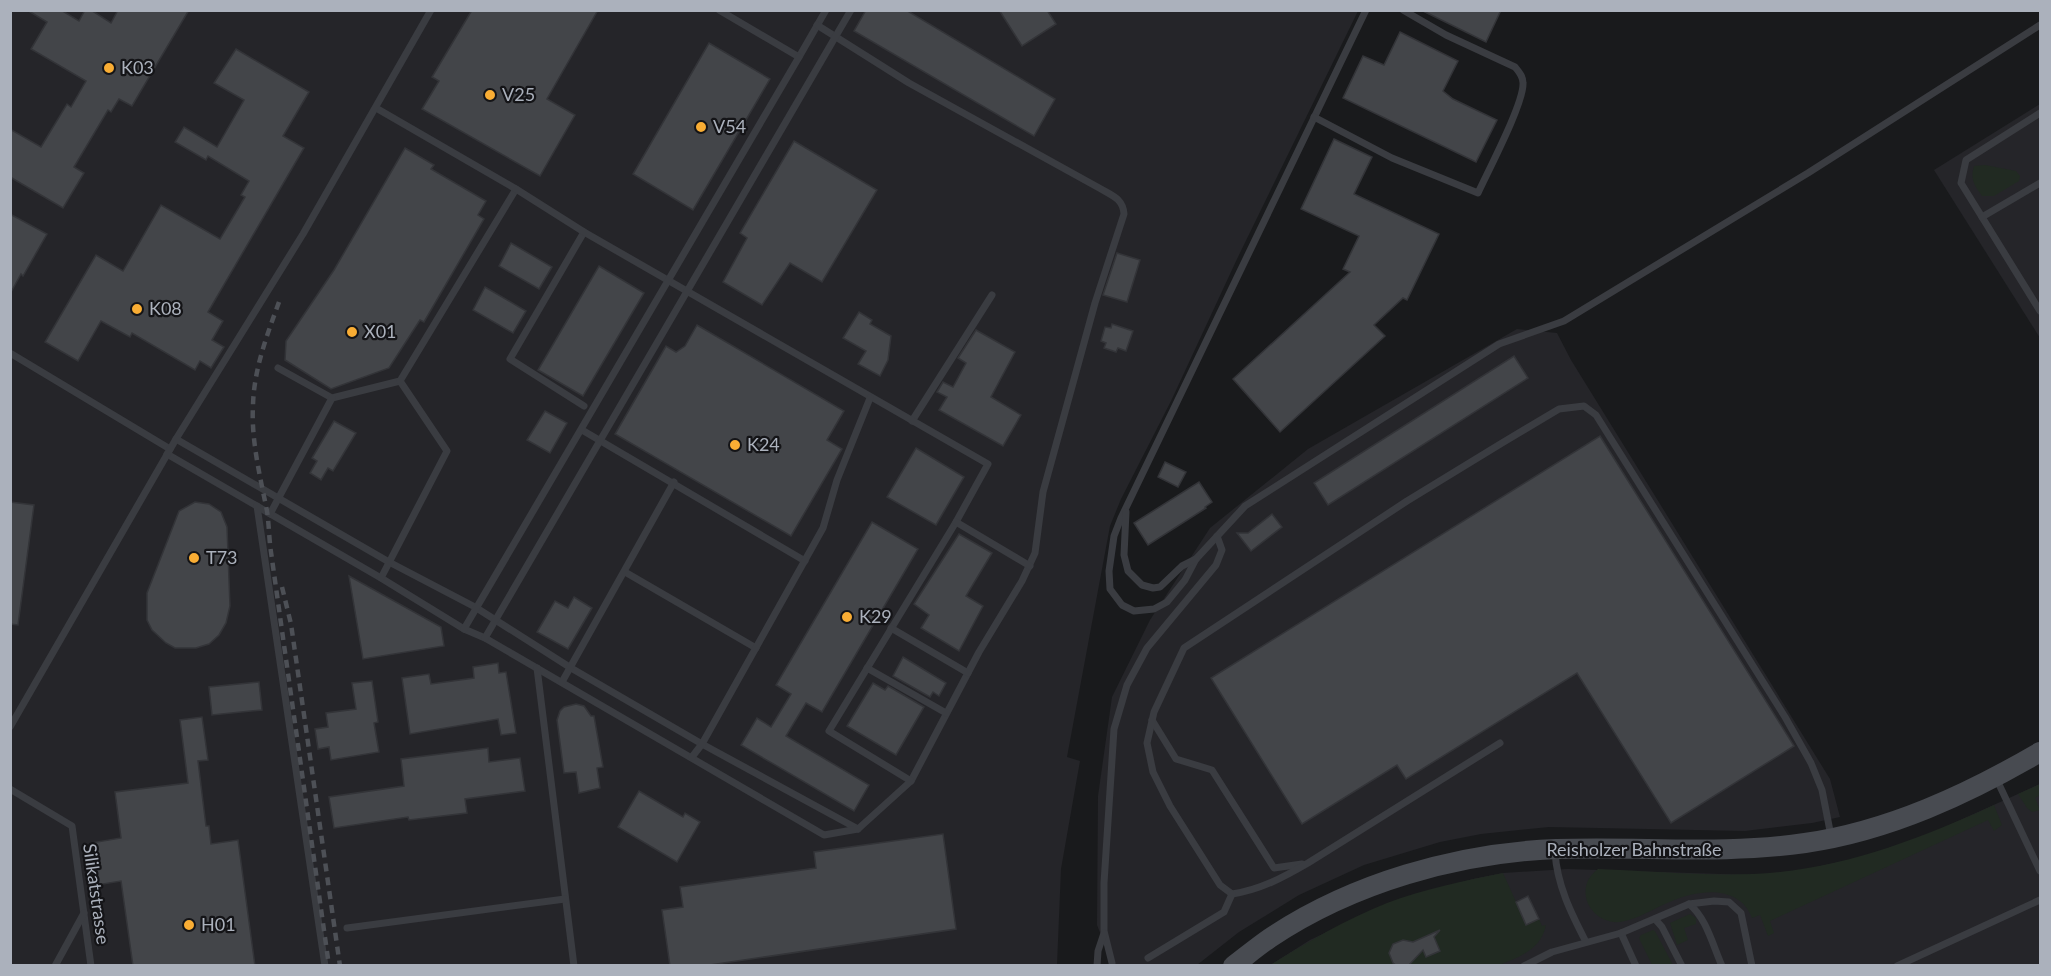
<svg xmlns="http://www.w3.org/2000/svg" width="2051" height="976" viewBox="0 0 2051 976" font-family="Lato,sans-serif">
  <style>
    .built { fill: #252529 }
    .green { fill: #212a22 }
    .building { fill: #434549; stroke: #333438; stroke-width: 1.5 }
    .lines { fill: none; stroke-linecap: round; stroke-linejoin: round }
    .service { stroke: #3a3c41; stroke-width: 7 }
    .secondary { stroke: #484b51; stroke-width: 20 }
    .rail { stroke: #4d5056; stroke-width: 4.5; stroke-dasharray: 8 6; stroke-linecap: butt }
    .poi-dot { fill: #f9ad34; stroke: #141417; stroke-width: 2 }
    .labels { text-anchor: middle; stroke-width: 4.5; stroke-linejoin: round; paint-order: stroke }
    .poi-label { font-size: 18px; fill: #abb1bc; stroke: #141417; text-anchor: start }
    .street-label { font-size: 18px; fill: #abb1bc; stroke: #141417 }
  </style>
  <rect width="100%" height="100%" fill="#191a1c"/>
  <g class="built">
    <polygon points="10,11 1358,11 1237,259 1171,401 1121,499 1110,526 1067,757 1080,761 1061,869 1057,965 11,965"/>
    <polygon points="2040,104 2040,338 1934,170"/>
    <polygon points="1517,329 1557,333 1571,360 1830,779 1840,817 1812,823 1745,831 1549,827 1481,834 1440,842 1364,865 1299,895 1239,932 1197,965 1113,965 1097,925 1098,796 1112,697 1150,620 1210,528 1308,449"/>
    <polygon points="2040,784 2040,965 1269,966 1310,940 1388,903 1473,879 1503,873 1567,869 1752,875 1802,870 1858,858 1925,836"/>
  </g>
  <g class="green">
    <path d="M1985 165 2016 171 2020 176 2019 181 1994 196H1982C1974 185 1970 179 1974 166Z"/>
    <polygon points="2040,784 2040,795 2035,798 2040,810 2032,812 2027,808 2018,794"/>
    <path d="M1994 805 2002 825 1994 831 1988 820 1770 921 1774 933 1768 936 1760 915 1752 918C1740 885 1699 889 1672 901 1654 908 1639 919 1620 922 1599 924 1580 904 1587 883 1589 877 1593 873 1598 869 1650 871 1702 876 1753 874 1840 870 1917 840 1994 805Z"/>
    <path d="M1503 873 1526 924 1539 919 1542 926 1546 925C1541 950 1520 956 1500 965L1269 966C1307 942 1345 920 1387 903 1424 889 1464 881 1503 873Z"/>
    <polygon points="1690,914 1696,918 1696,924 1684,928 1688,940 1677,945 1670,923"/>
    <polygon points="1653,930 1655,931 1673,965 1652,965 1639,938 1641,935"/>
  </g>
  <g class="building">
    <polygon points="27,10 61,10 79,21 85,10 91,10 111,23 118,10 189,10 132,106 119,99 111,112 108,110 74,167 84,173 63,208 10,177 10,129 41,147 67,104 71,107 86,81 31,49 47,22"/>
    <polygon points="472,10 598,10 547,99 575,115 540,176 422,109 439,81 432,77"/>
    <polygon points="866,10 906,10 1055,99 1034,136 854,31"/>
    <polygon points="999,10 1047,10 1056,24 1022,46"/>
    <polygon points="1421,10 1501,10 1486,42"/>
    <polygon points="1400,32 1458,61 1443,91 1453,99 1497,120 1476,162 1343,98 1363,56 1384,65"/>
    <polygon points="709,43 770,79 693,210 633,174"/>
    <polygon points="236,49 309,92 283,136 304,148 208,312 223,321 212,340 224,347 211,368 200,361 195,370 132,333 130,337 101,321 78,361 45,342 96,255 123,271 161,205 220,239 245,197 241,195 249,181 208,156 206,160 175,142 184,127 217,147 244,100 214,83"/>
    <polygon points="1334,139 1372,157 1354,194 1439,234 1407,300 1403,298 1374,325 1385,336 1280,432 1233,379 1350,272 1343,269 1359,236 1301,209"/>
    <polygon points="794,141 877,190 822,282 790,263 762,305 723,282 747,238 740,233"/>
    <polygon points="405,148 434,165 431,169 486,201 478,215 484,219 424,322 420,320 389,368 331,389 285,360 286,341 334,270"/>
    <polygon points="10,214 47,234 23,276 21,274 10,294"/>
    <polygon points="511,243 552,267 539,289 499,266"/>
    <polygon points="1117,253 1140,260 1127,302 1103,295"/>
    <polygon points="599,266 644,293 583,396 538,370"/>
    <polygon points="485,287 526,311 513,333 473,310"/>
    <polygon points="859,312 872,320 870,324 891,336 888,360 880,376 858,364 866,351 843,338"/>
    <polygon points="1112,324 1133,331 1126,351 1118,348 1116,352 1104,348 1106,343 1101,341 1105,327 1111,328"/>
    <polygon points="697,325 844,411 827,440 842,449 791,536 615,434 666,346 676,352 685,346"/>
    <polygon points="976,330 1015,352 991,397 1021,415 1003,446 939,410 947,397 937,392 943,382 953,387 966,363 958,358"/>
    <polygon points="1514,356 1528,378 1328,505 1314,483"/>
    <polygon points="545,411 567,423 550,453 527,440"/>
    <polygon points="334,421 356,433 333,471 328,468 321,480 310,473 317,461 312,458"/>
    <polygon points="1600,436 1794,746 1671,823 1577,673 1406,779 1397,765 1302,824 1211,678"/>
    <polygon points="916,448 964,477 936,525 887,497"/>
    <polygon points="1165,462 1186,472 1178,487 1158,477"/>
    <polygon points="1199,482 1212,502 1205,507 1206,508 1148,545 1134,523"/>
    <polygon points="10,502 34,505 18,625 10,624"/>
    <polygon points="195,502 209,504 221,512 227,527 230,606 226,623 219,635 209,644 196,648 175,648 166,643 152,630 147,620 147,593 179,511"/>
    <polygon points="1272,514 1282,527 1251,551 1237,533 1248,533"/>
    <polygon points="872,522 918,549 822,712 806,703 786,736 869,785 854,811 741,745 757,718 771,727 791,694 776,685"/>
    <polygon points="959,534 992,553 966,596 983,606 959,651 921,628 929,615 914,604"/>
    <polygon points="349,576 441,627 444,646 363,659"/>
    <polygon points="574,597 592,608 568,649 537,632 555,601 568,608"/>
    <polygon points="903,657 946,683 939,696 933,692 930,697 893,676"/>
    <polygon points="498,663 499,673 506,672 516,733 501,735 498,719 410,734 402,678 429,674 431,684 474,678 473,667"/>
    <polygon points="372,681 378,722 374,723 379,752 331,760 329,747 318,749 315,729 328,727 326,713 356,709 352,683"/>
    <polygon points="259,682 262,710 212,715 209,687"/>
    <polygon points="873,683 885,690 888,686 924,707 896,755 847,726"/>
    <polygon points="576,704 584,706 591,716 594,716 603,767 597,768 600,788 579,793 576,772 564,773 557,720 560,711 564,707"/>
    <polygon points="202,717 208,760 198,761 206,826 209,826 211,844 238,840 255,966 133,966 121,881 97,885 91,843 121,838 115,792 188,783 180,720"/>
    <polygon points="488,748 489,762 520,758 525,791 465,799 467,813 409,820 408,817 334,828 329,797 404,786 401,759"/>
    <polygon points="639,791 683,817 685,813 700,822 677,862 618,827"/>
    <polygon points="943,834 956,929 703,966 670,966 662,910 683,907 680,887 816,868 814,852"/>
    <polygon points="1528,896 1539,919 1526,925 1516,902"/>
    <polygon points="1440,930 1434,937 1440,951 1426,957 1423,950 1408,966 1397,966 1393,963 1389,953 1393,944 1403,940 1413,942"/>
  </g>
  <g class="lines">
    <g class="service">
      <polyline points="719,10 799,57 826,10"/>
      <polyline points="1366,10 1121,518 1114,536 1109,571 1110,589 1122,605 1134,611 1154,609 1167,602 1185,580 1196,559 1245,506 1499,344 1564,321 1808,173 2040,25"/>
      <path d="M817 25 909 83 1101 189C1113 196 1123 199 1124 214L1095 303 1043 492 1035 553 1022 581 979 652 911 781"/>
      <polyline points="2040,113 1966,160 1961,183 2040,311"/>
      <path d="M1314 117 1392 158 1478 193C1488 171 1524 103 1523 83 1523 76 1519 72 1515 67L1446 35 1403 10"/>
      <polyline points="1982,217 2040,183"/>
      <polyline points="584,232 510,359 584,406"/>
      <polyline points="10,353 170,449"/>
      <polyline points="278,368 332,398 400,381 516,189"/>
      <polyline points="912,421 992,295"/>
      <polyline points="582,430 805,561"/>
      <polyline points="176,439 389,562 475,607 571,668 702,744 858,829"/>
      <polyline points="167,454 381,578 464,629 485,638 824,835 858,829 911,781 829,731 956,522 988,464 584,232 516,189 376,108"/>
      <polyline points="257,506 325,966"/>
      <polyline points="1126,512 1124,555 1128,571 1142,585 1153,588 1160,587 1182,566 1196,559"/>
      <polyline points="270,514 332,398"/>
      <polyline points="956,522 1030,566"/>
      <polyline points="625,572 756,648"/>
      <polyline points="381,578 447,451 400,381"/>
      <polyline points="891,628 968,673"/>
      <polyline points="464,629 799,57"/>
      <polyline points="485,638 851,10"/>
      <polyline points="537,668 574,966"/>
      <polyline points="867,668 946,713"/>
      <polyline points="562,682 674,482"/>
      <polyline points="1152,720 1176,759 1212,770 1274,868 1302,864"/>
      <polyline points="10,727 176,439 303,234 431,10"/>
      <path d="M1500 743 1308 863C1284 877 1260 890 1232 894L1220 885 1170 806 1153 772 1147 743 1154 712 1184 648 1407 501 1502 443 1559 409 1584 406 1596 415 1785 717 1811 763 1822 790 1831 836"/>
      <polyline points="692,757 702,744 823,528 837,480 870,398"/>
      <polyline points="1996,778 2040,871"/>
      <polyline points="10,789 72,826 91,966"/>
      <path d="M1555 852C1557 885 1571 913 1586 942"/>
      <path d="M1689 904C1706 917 1713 946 1722 966"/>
      <polyline points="1655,919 1662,927 1682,966"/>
      <polyline points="347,928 565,899"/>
      <polyline points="1621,933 1636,966"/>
      <polyline points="1148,958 1224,912 1232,894"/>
      <polyline points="1112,963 1104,931 1104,883 1114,729 1127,685 1147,648 1216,565 1222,550 1217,536"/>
      <polyline points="55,966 84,913"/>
      <polyline points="1097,966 1098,951 1104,933"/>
      <polyline points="1524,966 1552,952 1621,933 1689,904 1714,901 1729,902 1741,913 1752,966"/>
      <polyline points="1897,966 2040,900"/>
    </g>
    <path class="secondary" d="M1233 966C1245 957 1257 947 1270 938 1352 883 1457 853 1556 849 1640 846 1723 855 1805 843 1889 831 1968 794 2040 752"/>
    <g class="rail">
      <path d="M279 302C267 335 254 369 253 405 251 440 260 476 267 511 269 524 269 539 271 552L329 966"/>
      <polyline points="282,587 291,624 340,966"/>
    </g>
  </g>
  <g class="poi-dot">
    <circle cx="109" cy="68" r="6"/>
    <circle cx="490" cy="95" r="6"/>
    <circle cx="701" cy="127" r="6"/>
    <circle cx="137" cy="309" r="6"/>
    <circle cx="352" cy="332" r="6"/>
    <circle cx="735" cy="445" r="6"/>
    <circle cx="194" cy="558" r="6"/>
    <circle cx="847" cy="617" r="6"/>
    <circle cx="189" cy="925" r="6"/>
  </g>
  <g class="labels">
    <g class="poi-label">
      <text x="121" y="74">K03</text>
      <text x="502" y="101">V25</text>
      <text x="713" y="133">V54</text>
      <text x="149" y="315">K08</text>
      <text x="364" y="338">X01</text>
      <text x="747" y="451">K24</text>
      <text x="206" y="564">T73</text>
      <text x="859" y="623">K29</text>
      <text x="201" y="931">H01</text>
    </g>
    <g class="street-label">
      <text x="1634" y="856">Reisholzer Bahnstraße</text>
      <text transform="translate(96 894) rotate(82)" y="6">Silikatstrasse</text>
    </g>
  </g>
  <rect width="2051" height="976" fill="none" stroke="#abb1bc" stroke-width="24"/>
</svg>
